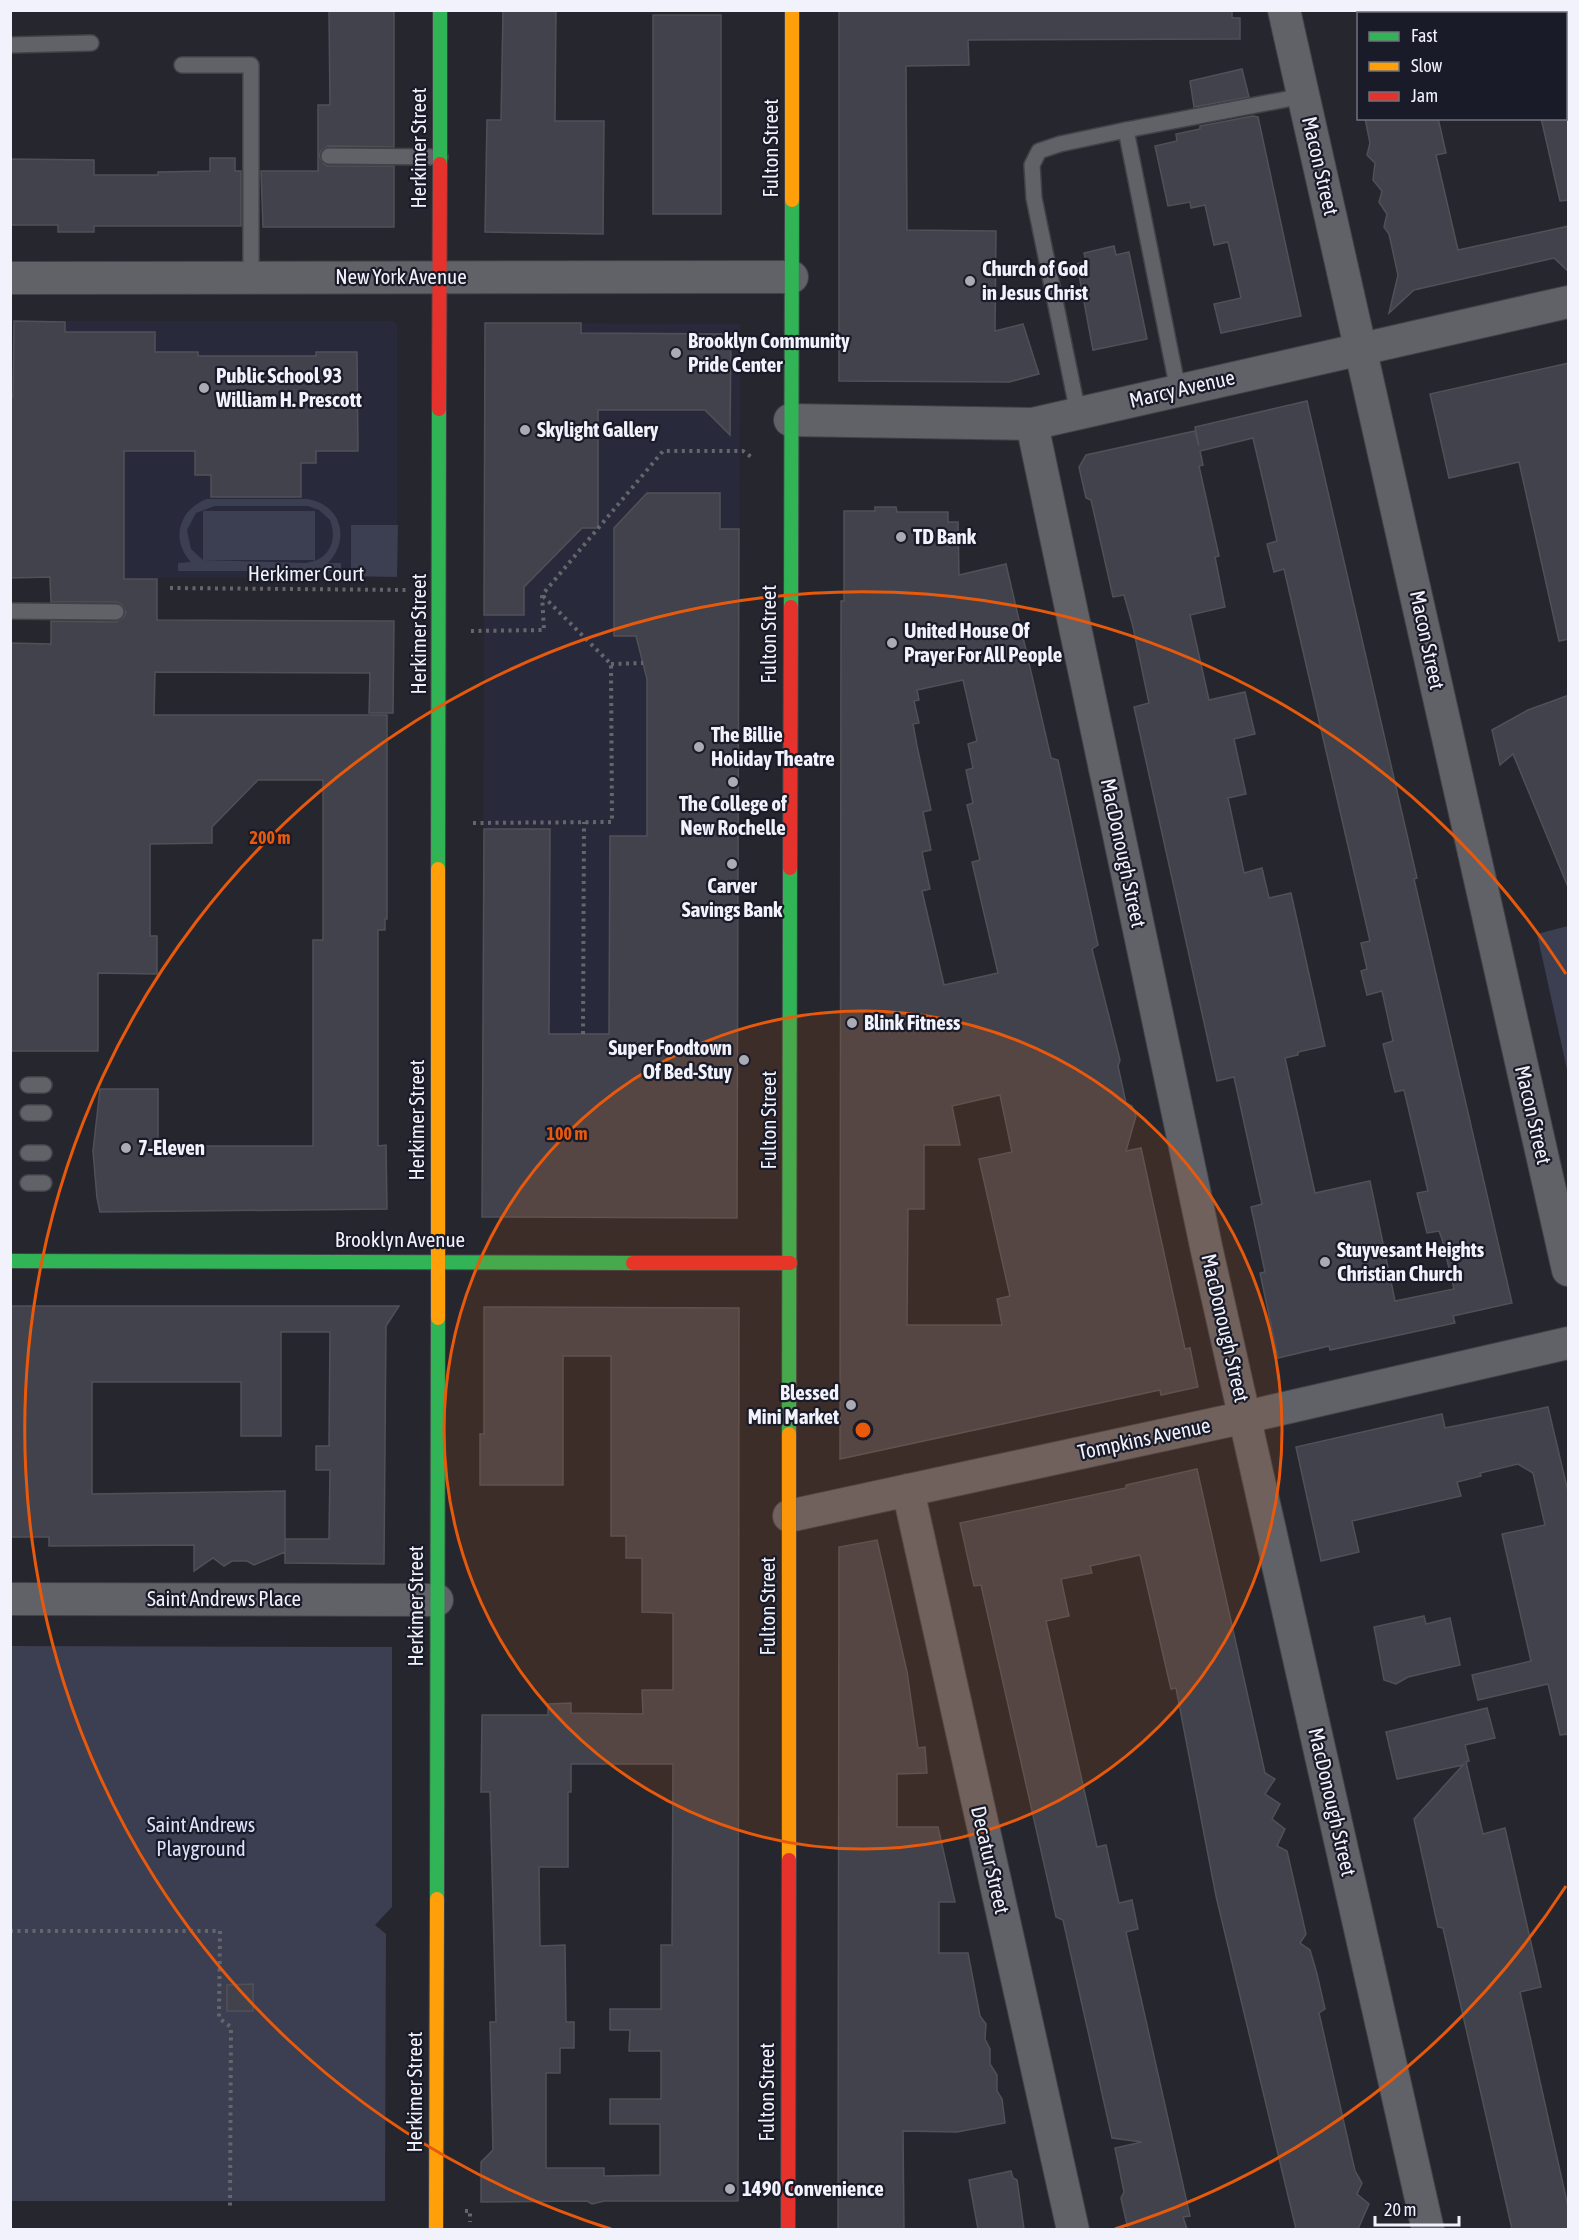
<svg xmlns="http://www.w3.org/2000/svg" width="1579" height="2240" viewBox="0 0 1579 2240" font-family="'Asap Condensed',sans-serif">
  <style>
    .built { fill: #282a3c }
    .green { fill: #3c3e51; fill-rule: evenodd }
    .building { fill: #41424c; stroke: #505157; stroke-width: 1.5; fill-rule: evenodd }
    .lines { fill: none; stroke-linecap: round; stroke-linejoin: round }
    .lane-casing { stroke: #414248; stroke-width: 18 }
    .street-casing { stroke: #414248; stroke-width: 34 }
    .fast-casing { stroke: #414248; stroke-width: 16 }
    .slow-casing { stroke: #414248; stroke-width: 16 }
    .jam-casing { stroke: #414248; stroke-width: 16 }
    .path { stroke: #65666b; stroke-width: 4; stroke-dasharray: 3 4.5; stroke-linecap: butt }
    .lane { stroke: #606268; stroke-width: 15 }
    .street { stroke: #606268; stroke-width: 32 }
    .fast { stroke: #30b455; stroke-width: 14 }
    .slow { stroke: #ff9f0a; stroke-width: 14 }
    .jam { stroke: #e5322d; stroke-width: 14 }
    .ring { fill: none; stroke: #e8590c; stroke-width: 3 }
    .poi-dot { fill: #aaabb4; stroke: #191b28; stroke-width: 2 }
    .labels { text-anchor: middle; stroke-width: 4.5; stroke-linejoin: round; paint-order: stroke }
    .street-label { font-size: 21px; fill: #f1f2fc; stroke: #191b28 }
    .poi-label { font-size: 21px; font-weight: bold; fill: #f1f2fc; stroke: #191b28; text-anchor: start }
    .park-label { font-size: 21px; fill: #dce0fa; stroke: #191b28 }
    .centre { fill: #e8590c; stroke: #191b28; stroke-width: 3 }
    .ring-label { font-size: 18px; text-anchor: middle; font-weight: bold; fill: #e8590c; stroke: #191b28; stroke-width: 4.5; stroke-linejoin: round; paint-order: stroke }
  </style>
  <rect width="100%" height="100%" fill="#26272e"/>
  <g class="built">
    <polygon points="11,321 393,321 397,324 397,577 124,578 124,451"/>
    <polygon points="485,323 740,324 737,1218 482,1217"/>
  </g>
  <g class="green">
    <path d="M207 499H307C341 504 351 539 328 563H341V571H178V563L191 562C170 540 179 509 207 499ZM215 506H308L319 510 330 520C336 537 333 553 315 561V511H203V560L191 549 187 530 196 513ZM203 560H314V561L306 563Z"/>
    <polygon points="351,525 398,525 397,577 351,576"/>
    <polygon points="1568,926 1568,1074 1537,934"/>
    <polygon points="11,1646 392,1647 392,1907 375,1925 386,1934 385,2201 11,2201"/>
  </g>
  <g class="building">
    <polygon points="329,10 394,10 394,147 328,146 321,151 319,156 324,164 328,166 394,166 394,227 263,227 261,171 318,171 318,105 330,105"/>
    <polygon points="503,10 556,10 555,121 604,121 603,234 485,232 487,120 501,120"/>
    <polygon points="839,10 1232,10 1232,18 1240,18 1240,39 968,40 969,65 906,66 907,230 996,231 995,331 1023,324 1039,374 1009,382 839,381"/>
    <rect x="653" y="15" width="68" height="199"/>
    <polygon points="1242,69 1249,97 1194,107 1190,81"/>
    <polygon points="1253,116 1258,117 1301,316 1221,333 1214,304 1241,298 1228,242 1214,245 1205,205 1191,208 1190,202 1168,206 1155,146 1177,141 1176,134 1200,129 1200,126"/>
    <polygon points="1365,118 1438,118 1446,153 1436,155 1458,250 1569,226 1569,272 1554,258 1414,290 1389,313 1398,275 1389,234 1384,227 1387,214 1379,202 1382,191 1373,180 1375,163 1367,155 1370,143"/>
    <polygon points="1541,118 1569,118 1569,200 1560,201"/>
    <polygon points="210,158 235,158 235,171 241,171 241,226 94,226 94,232 58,232 58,225 10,225 10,159 94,160 94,175 158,175 158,172 210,171"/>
    <polygon points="1114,246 1116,255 1129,252 1147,339 1093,350 1077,264 1086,261 1084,253"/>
    <polygon points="14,321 65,322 65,332 155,332 155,352 198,352 198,356 316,356 316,352 357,352 358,451 316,451 316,463 301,463 301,497 211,497 211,475 195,475 195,451 124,451 124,579 157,579 157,620 394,621 393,713 369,713 370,673 155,672 154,715 387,715 387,919 385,919 385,930 378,930 378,1146 386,1145 387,1209 100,1212 97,1198 93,1151 100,1089 158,1089 158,1146 313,1146 313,940 323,940 323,780 258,780 212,827 212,843 150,844 150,936 157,936 157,974 98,973 98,1051 10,1051 10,643 51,644 51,621 116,622 124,617 126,612 121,604 116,602 51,602 50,577 10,578 10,396 13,396"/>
    <polygon points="485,323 581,323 581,333 731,334 730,435 705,410 598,410 598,528 582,528 524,587 524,615 484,615"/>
    <polygon points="1569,363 1569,639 1559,641 1519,462 1449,478 1430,394"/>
    <path d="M1307 401 1417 878 1414 879 1512 1303 1453 1316 1455 1323 1330 1350 1329 1346 1278 1358 1260 1273 1265 1272 1251 1207 1262 1204 1256 1177 1234 1077 1217 1081 1134 707 1149 703 1133 627 1124 595 1113 597 1091 500 1086 498 1079 467 1086 455 1195 431 1199 446 1195 427ZM1253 438 1277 541 1267 544 1274 572 1284 569 1370 941 1361 943 1367 969 1361 971 1367 995 1382 991 1393 1041 1383 1044 1395 1092 1404 1090 1428 1191 1417 1193 1427 1233 1439 1231 1442 1239 1454 1289 1395 1301 1370 1181 1315 1193 1285 1058 1298 1055V1052L1325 1046 1291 893 1269 898 1262 868 1244 873 1228 798 1246 794 1234 739 1255 734 1245 692 1209 700 1190 615 1225 607 1215 557 1219 556 1199 466 1203 465 1200 451Z"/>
    <polygon points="647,493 720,493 720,529 739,529 737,1218 482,1217 484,829 550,829 549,1034 609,1034 610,836 647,836 647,679 636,636 614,636 614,528"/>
    <path d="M875 507H896L897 512H948V522H958L959 575 1006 564 1051 758 1058 760 1098 945 1092 949 1120 1060 1118 1066 1126 1103 1132 1106 1136 1116 1126 1151 1141 1148 1185 1349 1190 1348 1198 1387 1161 1395 1160 1390 840 1459 841 601H844V511H875ZM963 680 977 741 968 744 973 768 966 770 973 803 967 805 980 860 972 862 998 973 944 985 922 891 930 889 922 852 931 850 923 812 931 810 917 746 913 724 919 723 914 701 919 700 917 690ZM1000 1095 1012 1152 979 1159 1010 1296 997 1299 1002 1325H907L908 1209H924V1145H960L952 1106Z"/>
    <polygon points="1569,695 1569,886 1568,887 1513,754 1500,765 1492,730 1528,710"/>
    <path d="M10 1306H399L386 1326 384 1564 285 1563V1539V1552L254 1565 247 1561H232L224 1566 213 1558 194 1571V1545L49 1546V1537H10ZM281 1332H330L329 1446H316V1470H330L329 1539H285V1491L92 1494V1382H241V1436H281Z"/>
    <path d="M484 1307 739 1308 738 2201H604L592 2204 587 2201 481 2202V2162L493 2150 490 2022H496L490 1792H481L482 1715H548V1704L571 1703V1713L643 1714 642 1690H673V1613L642 1612V1558H626V1536H611V1356H563V1485H480V1434H484ZM571 1764H673L672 1945H661V2009H610V2030H630L629 2051H661V2099H610V2124H660V2175L604 2176V2168H546V2073H560V2048H574V2022H566L565 1945 540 1946 539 1867H568V1792H571Z"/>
    <polygon points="1548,1407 1569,1496 1569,1734 1560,1735 1548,1684 1478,1700 1472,1675 1531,1661 1502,1534 1545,1525 1533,1473 1518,1464 1480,1473 1481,1476 1457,1482 1461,1496 1352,1521 1359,1552 1321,1561 1296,1447 1442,1414 1445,1428"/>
    <polygon points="1197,1469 1265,1773 1275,1779 1265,1794 1280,1804 1272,1819 1285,1829 1277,1846 1287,1851 1306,1934 1300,1943 1310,1950 1317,1974 1325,2009 1319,2013 1355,2171 1362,2183 1357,2194 1369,2204 1358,2229 1296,2229 1216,1896 1176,1688 1171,1689 1140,1555 1090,1566 1092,1573 1061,1579 1069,1616 1046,1621 1097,1847 1106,1845 1119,1903 1132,1900 1138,1929 1126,1932 1190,2216 1183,2217 1187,2229 1128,2229 1121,2198 1124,2192 1115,2148 1142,2142 1112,2138 1063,1920 1056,1917 981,1585 974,1586 960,1523 1126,1488 1126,1485"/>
    <polygon points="877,1540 907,1672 918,1748 925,1747 927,1773 897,1774 897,1827 938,1827 955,1902 939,1902 939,1953 968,1953 980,2016 986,2024 985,2039 990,2049 990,2064 997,2075 997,2091 1002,2099 1005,2123 957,2132 903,2131 904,2229 838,2229 839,1547"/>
    <polygon points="1424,1616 1426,1624 1450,1618 1460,1665 1408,1677 1396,1684 1384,1680 1374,1627"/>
    <polygon points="1487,1708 1495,1738 1465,1745 1469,1761 1466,1762 1483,1834 1505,1828 1541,1987 1520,1992 1569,2211 1569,2229 1512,2229 1443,1928 1438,1927 1414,1819 1463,1765 1397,1779 1386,1732"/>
    <polygon points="253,1984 253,2011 227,2011 227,1985"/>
    <polygon points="1011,2171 1013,2178 1017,2180 1024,2229 978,2229 969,2180"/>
  </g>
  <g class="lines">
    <defs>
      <g id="lane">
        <polyline points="10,45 91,43"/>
        <polyline points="182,65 251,65 251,278"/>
        <polyline points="1126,130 1178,390"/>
        <polyline points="329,156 440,157"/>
        <polyline points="1078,413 1034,198 1032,165 1039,151 1060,144 1126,130 1303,96"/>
        <polyline points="10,611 116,612"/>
        <polyline points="28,1085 44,1085"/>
        <polyline points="28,1113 44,1113"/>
        <polyline points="28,1153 44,1153"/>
        <polyline points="28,1183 44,1183"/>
      </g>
      <g id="street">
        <polyline points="1284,10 1568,1270"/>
        <polyline points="10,278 792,277"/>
        <polyline points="790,420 1032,424 1568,302"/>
        <polyline points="1032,424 1207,1251 1428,2230"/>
        <polyline points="908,1490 1073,2230"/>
        <polyline points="789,1516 1246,1417 1568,1343"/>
        <polyline points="10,1599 437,1600"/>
      </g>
      <g id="fast">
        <polyline points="440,164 440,10"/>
        <polyline points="791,607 792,200"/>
        <polyline points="438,869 439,409"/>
        <polyline points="10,1261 633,1263"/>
        <polyline points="789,1434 790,868"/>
        <polyline points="437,1899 438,1318"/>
      </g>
      <g id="slow">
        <polyline points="792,200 792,10"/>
        <polyline points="438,1318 438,869"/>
        <polyline points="789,1860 789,1434"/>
        <polyline points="436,2230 437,1899"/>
      </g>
      <g id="jam">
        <polyline points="439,409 440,164"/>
        <polyline points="790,868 791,607"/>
        <polyline points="633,1263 790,1263"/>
        <polyline points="788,2230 789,1860"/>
      </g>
    </defs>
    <use href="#lane" class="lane-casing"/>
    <use href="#street" class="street-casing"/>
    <use href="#fast" class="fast-casing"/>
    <use href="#slow" class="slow-casing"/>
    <use href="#jam" class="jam-casing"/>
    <g class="path">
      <polyline points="170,588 410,590"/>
      <polyline points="471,631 544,630 542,595 663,451 743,451 754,459"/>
      <polyline points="611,664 643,663"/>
      <polyline points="473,823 612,822 611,664 542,595"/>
      <polyline points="583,1034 584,822"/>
      <polyline points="10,1931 220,1931 219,2018 231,2027 230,2210"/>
      <polyline points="465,2211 470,2211 470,2222"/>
    </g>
    <use href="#lane" class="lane"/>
    <use href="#street" class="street"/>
    <use href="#fast" class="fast"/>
    <use href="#slow" class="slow"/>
    <use href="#jam" class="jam"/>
  </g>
  <circle cx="863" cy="1430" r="419" fill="#e8590c" fill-opacity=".12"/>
  <g class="ring">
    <circle cx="863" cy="1430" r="419"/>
    <path d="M1566 1886A838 838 0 0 1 1115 2229M611 2229A838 838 0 1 1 1566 974"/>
  </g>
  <g class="poi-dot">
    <circle cx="970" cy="281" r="6"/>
    <circle cx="676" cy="353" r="6"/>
    <circle cx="204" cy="388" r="6"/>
    <circle cx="525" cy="430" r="6"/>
    <circle cx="901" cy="537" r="6"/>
    <circle cx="892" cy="643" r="6"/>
    <circle cx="699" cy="747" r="6"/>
    <circle cx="733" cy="782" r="6"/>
    <circle cx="732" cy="864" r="6"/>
    <circle cx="852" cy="1023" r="6"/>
    <circle cx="744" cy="1060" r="6"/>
    <circle cx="126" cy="1148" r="6"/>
    <circle cx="1325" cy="1262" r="6"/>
    <circle cx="851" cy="1405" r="6"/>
    <circle cx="730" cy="2189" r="6"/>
  </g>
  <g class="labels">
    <g class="street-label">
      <text transform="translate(419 148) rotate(-90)" y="7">Herkimer Street</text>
      <text transform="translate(771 148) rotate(-90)" y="7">Fulton Street</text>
      <text transform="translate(1320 166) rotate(77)" y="7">Macon Street</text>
      <text x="401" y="284">New York Avenue</text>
      <text transform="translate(1182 389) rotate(-13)" y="7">Marcy Avenue</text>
      <text x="306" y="581">Herkimer Court</text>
      <text transform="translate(419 634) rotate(-90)" y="7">Herkimer Street</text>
      <text transform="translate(769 634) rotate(-90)" y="7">Fulton Street</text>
      <text transform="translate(1427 640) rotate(78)" y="7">Macon Street</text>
      <text transform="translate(1123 853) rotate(78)" y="7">MacDonough Street</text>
      <text transform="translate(1533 1115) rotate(77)" y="7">Macon Street</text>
      <text transform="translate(417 1120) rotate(-90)" y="7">Herkimer Street</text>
      <text transform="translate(769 1120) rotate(-90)" y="7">Fulton Street</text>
      <text x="400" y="1247">Brooklyn Avenue</text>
      <text transform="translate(1225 1328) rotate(77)" y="7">MacDonough Street</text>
      <text transform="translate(1144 1439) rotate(-12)" y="7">Tompkins Avenue</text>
      <text x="224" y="1606">Saint Andrews Place</text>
      <text transform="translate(416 1606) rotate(-90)" y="7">Herkimer Street</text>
      <text transform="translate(768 1606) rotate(-90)" y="7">Fulton Street</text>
      <text transform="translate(1332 1802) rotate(77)" y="7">MacDonough Street</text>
      <text transform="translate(990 1860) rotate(77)" y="7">Decatur Street</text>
      <text transform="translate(415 2092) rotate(-90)" y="7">Herkimer Street</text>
      <text transform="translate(767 2092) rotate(-90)" y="7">Fulton Street</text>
    </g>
    <g class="poi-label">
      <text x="982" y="276">Church of God<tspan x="982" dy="24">in Jesus Christ</tspan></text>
      <text x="688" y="348">Brooklyn Community<tspan x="688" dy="24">Pride Center</tspan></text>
      <text x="216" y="383">Public School 93<tspan x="216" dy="24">William H. Prescott</tspan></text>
      <text x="537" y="437">Skylight Gallery</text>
      <text x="913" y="544">TD Bank</text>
      <text x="904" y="638">United House Of<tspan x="904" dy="24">Prayer For All People</tspan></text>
      <text x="711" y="742">The Billie<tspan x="711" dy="24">Holiday Theatre</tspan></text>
      <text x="733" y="811" text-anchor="middle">The College of<tspan x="733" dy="24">New Rochelle</tspan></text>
      <text x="732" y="893" text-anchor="middle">Carver<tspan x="732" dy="24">Savings Bank</tspan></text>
      <text x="864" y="1030">Blink Fitness</text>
      <text x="732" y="1055" text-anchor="end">Super Foodtown<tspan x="732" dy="24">Of Bed-Stuy</tspan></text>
      <text x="138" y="1155">7-Eleven</text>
      <text x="1337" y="1257">Stuyvesant Heights<tspan x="1337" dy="24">Christian Church</tspan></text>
      <text x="839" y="1400" text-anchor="end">Blessed<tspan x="839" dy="24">Mini Market</tspan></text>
      <text x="742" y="2196">1490 Convenience</text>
    </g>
    <g class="park-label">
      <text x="201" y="1832">Saint Andrews<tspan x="201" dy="24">Playground</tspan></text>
    </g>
  </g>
  <circle cx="863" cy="1430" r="9" class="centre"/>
  <g class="ring-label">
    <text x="270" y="844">200 m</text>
    <text x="567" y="1140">100 m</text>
  </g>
  <rect width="1579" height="2240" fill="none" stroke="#f1f2fc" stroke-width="24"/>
  <rect x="1357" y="12" width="210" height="108" fill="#191b28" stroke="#6f717d" stroke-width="1.5"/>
  <rect x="1369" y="32" width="30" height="9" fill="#30b455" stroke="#6f717d" stroke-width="1.5"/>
  <text x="1411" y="42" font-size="18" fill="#f1f2fc">Fast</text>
  <rect x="1369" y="62" width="30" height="9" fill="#ff9f0a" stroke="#6f717d" stroke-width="1.5"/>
  <text x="1411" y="72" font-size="18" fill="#f1f2fc">Slow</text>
  <rect x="1369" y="92" width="30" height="9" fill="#e5322d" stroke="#6f717d" stroke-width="1.5"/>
  <text x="1411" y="102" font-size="18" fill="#f1f2fc">Jam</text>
  <path d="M1375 2216v9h84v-9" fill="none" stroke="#f1f2fc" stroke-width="3"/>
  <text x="1384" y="2216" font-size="18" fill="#f1f2fc" stroke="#191b28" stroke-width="4.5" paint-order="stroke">20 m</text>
</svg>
